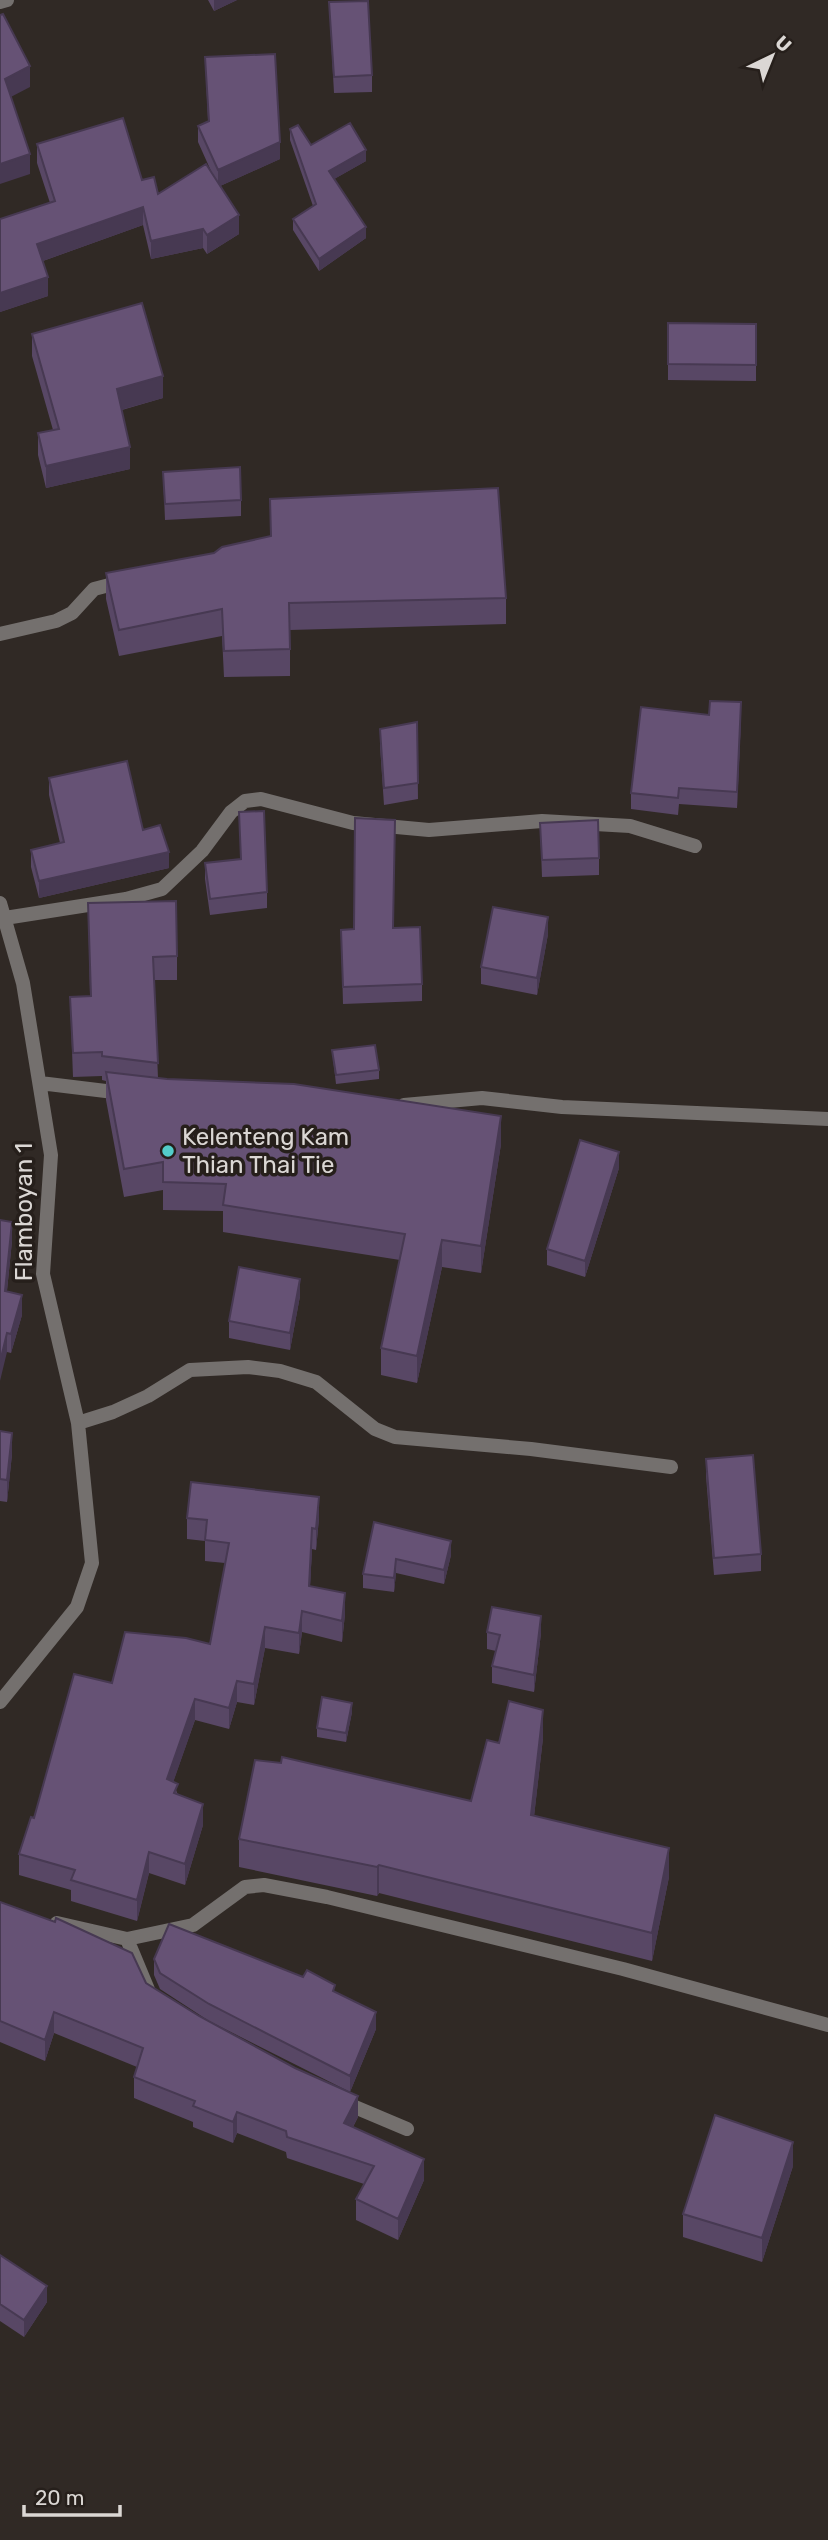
<svg xmlns="http://www.w3.org/2000/svg" width="828" height="2540" viewBox="0 0 828 2540" font-family="Rubik,sans-serif">
<style>
.lines{fill:none;stroke-linecap:round;stroke-linejoin:round}
.service{stroke:#74706e;stroke-width:14}
.minor{stroke:#74706e;stroke-width:14}
.wall{fill:#584765}
.shaded-wall{fill:#473952}
.building{fill:#665275;stroke:#473952;stroke-width:2}
.poi-dot{fill:#53cdca;stroke:#261f1b;stroke-width:2.5}
.labels{text-anchor:middle;dominant-baseline:central;stroke-width:7;stroke-linejoin:round;paint-order:stroke}
.poi-label{font-size:24px;fill:#dbd7d4;stroke:#261f1b;text-anchor:start}
.street-label{font-size:24px;fill:#dbd7d4;stroke:#261f1b}
</style>
<rect width="100%" height="100%" fill="#302925"/>
<g class="lines">
<path class="service" d="M 0,634 L 56,621 L 72,613 L 94,589 L 121,582"/>
<path class="minor" d="M 0,2 L 7,0
M 0,903 L 23,983 L 51,1155 L 43,1274 L 78,1423 L 92,1563 L 77,1607 L 0,1702
M 5,918 L 126,899 L 162,889 L 202,851 L 231,812 L 245,801 L 261,799 L 353,823 L 429,830 L 542,821 L 630,826 L 695,846
M 40,1083 L 122,1093
M 404,1105 L 482,1098 L 562,1107 L 828,1119
M 78,1423 L 113,1412 L 148,1396 L 190,1370 L 248,1367 L 280,1371 L 316,1382 L 375,1429 L 395,1437 L 531,1449 L 671,1467
M 57,1923 L 127,1939 L 193,1925 L 245,1887 L 264,1885 L 327,1897 L 623,1969 L 828,2025
M 127,1939 L 149,1992
M 343,2102 L 407,2129"/>
</g>
<path class="wall" d="M 208,0 L 237,0 L 214,11 Z
M 329,2 L 372,75 L 372,92 L 334,93 Z
M 205,57 L 280,159 L 220,186 L 239,234 L 207,254 L 203,248 L 151,259 L 143,225 L 43,261 L 48,296 L 0,312 L 0,219 L 50,203 L 37,163 L 37,144 L 142,180 L 158,194 L 211,171 L 198,142 L 198,126 L 208,121 Z
M 290,129 L 311,145 L 366,161 L 334,179 L 366,238 L 319,271 L 293,230 L 293,219 L 313,206 L 290,140 Z
M 668,323 L 756,324 L 756,381 L 668,380 Z
M 32,334 L 163,398 L 122,410 L 130,469 L 46,488 L 38,455 L 38,433 L 53,430 L 32,356 Z
M 163,472 L 241,500 L 241,516 L 165,520 Z
M 270,499 L 506,598 L 506,624 L 290,630 L 290,676 L 224,677 L 222,636 L 119,656 L 106,599 L 106,573 L 214,553 L 270,536 Z
M 709,715 L 741,719 L 737,808 L 679,804 L 678,815 L 631,809 L 631,793 Z
M 417,722 L 418,799 L 384,805 L 380,746 L 380,729 Z
M 49,778 L 143,830 L 169,868 L 39,898 L 31,867 L 31,850 L 60,843 L 49,795 Z
M 540,823 L 599,858 L 599,875 L 542,877 Z
M 205,863 L 267,892 L 267,908 L 210,915 L 205,879 Z
M 88,903 L 177,956 L 177,980 L 154,980 L 158,1078 L 501,1144 L 481,1273 L 442,1267 L 417,1383 L 381,1375 L 381,1348 L 400,1260 L 223,1232 L 223,1211 L 163,1210 L 163,1190 L 124,1197 L 106,1100 L 106,1081 L 102,1080 L 102,1076 L 73,1077 L 70,997 L 90,996 Z
M 393,928 L 422,984 L 422,1001 L 343,1004 L 341,930 Z
M 548,934 L 537,995 L 481,984 L 481,967 Z
M 332,1050 L 379,1070 L 379,1079 L 336,1084 Z
M 619,1168 L 585,1277 L 547,1265 L 547,1249 Z
M 0,1220 L 12,1241 L 7,1291 L 22,1315 L 11,1353 L 7,1352 Z
M 300,1296 L 290,1350 L 229,1338 L 229,1321 Z
M 0,1431 L 12,1454 L 7,1502 L 0,1501 Z
M 706,1459 L 761,1554 L 761,1571 L 714,1575 L 706,1476 Z
M 187,1518 L 319,1518 L 316,1550 L 312,1549 L 310,1586 L 345,1614 L 342,1642 L 302,1632 L 299,1654 L 265,1648 L 254,1705 L 237,1702 L 229,1729 L 195,1720 L 173,1782 L 178,1795 L 203,1825 L 185,1885 L 149,1873 L 137,1921 L 71,1901 L 71,1890 L 19,1875 L 19,1854 L 34,1818 L 112,1683 L 210,1644 L 225,1563 L 205,1561 L 205,1541 L 187,1539 Z
M 374,1522 L 451,1555 L 444,1584 L 396,1573 L 394,1592 L 363,1588 L 363,1574 Z
M 487,1632 L 541,1633 L 534,1692 L 492,1683 L 492,1666 L 496,1651 L 487,1649 Z
M 352,1712 L 346,1742 L 317,1737 L 317,1728 Z
M 543,1738 L 534,1816 L 669,1877 L 652,1961 L 379,1893 L 377,1896 L 239,1867 L 239,1839 L 471,1801 L 499,1743 Z
M 0,1902 L 146,1983 L 358,2117 L 353,2127 L 424,2180 L 398,2240 L 356,2220 L 356,2199 L 364,2184 L 287,2158 L 286,2152 L 237,2133 L 233,2143 L 193,2127 L 193,2122 L 134,2098 L 134,2077 L 137,2067 L 54,2033 L 45,2061 L 0,2042 Z
M 154,1959 L 335,1992 L 376,2029 L 350,2092 L 209,2021 L 160,1989 L 154,1975 Z
M 793,2166 L 762,2262 L 683,2237 L 683,2214 Z
M 0,2255 L 47,2302 L 24,2337 L 0,2321 Z"/>
<path class="shaded-wall" d="M 214,0 L 237,0 L 214,11 Z
M 30,66 L 30,87 L 5,100 L 5,79 Z
M 280,142 L 280,159 L 218,187 L 218,170 Z
M 366,150 L 366,161 L 329,182 L 329,171 Z
M 30,154 L 30,174 L 0,184 L 0,164 Z
M 143,207 L 143,225 L 37,263 L 37,244 Z
M 239,215 L 239,234 L 207,254 L 207,235 Z
M 366,227 L 366,238 L 319,271 L 319,259 Z
M 203,229 L 203,248 L 151,259 L 151,241 Z
M 48,277 L 48,296 L 0,312 L 0,293 Z
M 163,376 L 163,398 L 117,411 L 117,389 Z
M 130,447 L 130,469 L 46,488 L 46,466 Z
M 741,702 L 741,719 L 737,808 L 737,792 Z
M 169,852 L 169,868 L 39,898 L 39,881 Z
M 548,917 L 548,934 L 537,995 L 537,978 Z
M 501,1116 L 501,1144 L 481,1273 L 481,1246 Z
M 619,1152 L 619,1168 L 585,1277 L 585,1261 Z
M 12,1222 L 12,1241 L 5,1310 L 5,1291 Z
M 442,1240 L 442,1267 L 417,1383 L 417,1356 Z
M 300,1279 L 300,1296 L 290,1350 L 290,1333 Z
M 22,1295 L 22,1315 L 11,1353 L 11,1334 Z
M 7,1333 L 7,1352 L 0,1381 L 0,1362 Z
M 12,1433 L 12,1454 L 7,1502 L 7,1480 Z
M 319,1497 L 319,1518 L 316,1550 L 316,1529 Z
M 312,1528 L 312,1549 L 309,1607 L 309,1586 Z
M 451,1541 L 451,1555 L 444,1584 L 444,1570 Z
M 396,1559 L 396,1573 L 394,1592 L 394,1578 Z
M 345,1593 L 345,1614 L 342,1642 L 342,1621 Z
M 302,1611 L 302,1632 L 299,1654 L 299,1633 Z
M 541,1616 L 541,1633 L 534,1692 L 534,1675 Z
M 265,1627 L 265,1648 L 254,1705 L 254,1684 Z
M 237,1681 L 237,1702 L 229,1729 L 229,1708 Z
M 195,1699 L 195,1720 L 167,1800 L 167,1779 Z
M 352,1703 L 352,1712 L 346,1742 L 346,1733 Z
M 543,1710 L 543,1738 L 531,1844 L 531,1815 Z
M 203,1804 L 203,1825 L 185,1885 L 185,1864 Z
M 669,1848 L 669,1877 L 652,1961 L 652,1933 Z
M 149,1852 L 149,1873 L 137,1921 L 137,1900 Z
M 379,1865 L 379,1893 L 377,1896 L 377,1867 Z
M 54,2012 L 54,2033 L 45,2061 L 45,2040 Z
M 376,2012 L 376,2029 L 350,2092 L 350,2076 Z
M 358,2096 L 358,2117 L 344,2144 L 344,2123 Z
M 237,2112 L 237,2133 L 233,2143 L 233,2122 Z
M 793,2142 L 793,2166 L 762,2262 L 762,2238 Z
M 424,2159 L 424,2180 L 398,2240 L 398,2219 Z
M 47,2286 L 47,2302 L 24,2337 L 24,2320 Z"/>
<path class="building" d="M 368,1 L 372,75 L 334,77 L 329,2 Z
M 3,14 L 30,66 L 5,79 L 30,154 L 0,164 L 0,15 Z
M 275,54 L 280,142 L 218,170 L 198,126 L 209,121 L 205,57 Z
M 123,118 L 142,180 L 154,177 L 158,194 L 206,164 L 239,215 L 207,235 L 203,229 L 151,241 L 143,207 L 37,244 L 48,277 L 0,293 L 0,219 L 55,201 L 37,144 Z
M 350,123 L 366,150 L 329,171 L 366,227 L 319,259 L 293,219 L 316,204 L 290,129 L 298,125 L 311,145 Z
M 142,303 L 163,376 L 117,389 L 130,447 L 46,466 L 38,433 L 59,429 L 32,334 Z
M 668,323 L 756,324 L 756,365 L 668,364 Z
M 240,467 L 241,500 L 165,504 L 163,472 Z
M 498,488 L 506,598 L 289,603 L 290,649 L 224,651 L 222,609 L 119,630 L 106,573 L 214,553 L 222,547 L 271,536 L 270,499 Z
M 710,701 L 741,702 L 737,792 L 679,788 L 678,798 L 631,793 L 641,707 L 709,715 Z
M 417,722 L 418,783 L 384,788 L 380,729 Z
M 127,761 L 143,830 L 160,825 L 169,852 L 39,881 L 31,850 L 64,842 L 49,778 Z
M 264,811 L 267,892 L 210,899 L 205,863 L 241,859 L 239,812 Z
M 355,818 L 395,820 L 393,928 L 420,927 L 422,984 L 343,987 L 341,930 L 354,929 Z
M 598,820 L 599,858 L 542,860 L 540,823 Z
M 176,901 L 177,956 L 153,957 L 158,1063 L 102,1056 L 102,1052 L 73,1053 L 70,997 L 91,996 L 88,903 Z
M 493,907 L 548,917 L 537,978 L 481,967 Z
M 375,1045 L 379,1070 L 336,1075 L 332,1050 Z
M 106,1072 L 167,1079 L 294,1084 L 501,1116 L 481,1246 L 442,1240 L 417,1356 L 381,1348 L 405,1234 L 223,1205 L 226,1184 L 163,1182 L 163,1162 L 124,1169 Z
M 580,1140 L 619,1152 L 585,1261 L 547,1249 Z
M 0,1220 L 12,1222 L 5,1291 L 22,1295 L 11,1334 L 7,1333 L 0,1362 Z
M 239,1267 L 300,1279 L 290,1333 L 229,1321 Z
M 0,1431 L 12,1433 L 7,1480 L 0,1479 Z
M 753,1455 L 761,1554 L 714,1558 L 706,1459 Z
M 191,1482 L 319,1497 L 316,1529 L 312,1528 L 309,1586 L 345,1593 L 342,1621 L 302,1611 L 299,1633 L 265,1627 L 254,1684 L 237,1681 L 229,1708 L 195,1699 L 167,1779 L 178,1784 L 174,1793 L 203,1804 L 185,1864 L 149,1852 L 137,1900 L 71,1880 L 75,1870 L 19,1854 L 31,1817 L 34,1818 L 74,1674 L 112,1683 L 125,1632 L 186,1638 L 210,1644 L 229,1543 L 205,1540 L 207,1520 L 187,1518 Z
M 374,1522 L 451,1541 L 444,1570 L 396,1559 L 394,1578 L 363,1574 Z
M 492,1607 L 541,1616 L 534,1675 L 492,1666 L 500,1635 L 487,1632 Z
M 322,1697 L 352,1703 L 346,1733 L 317,1728 Z
M 509,1701 L 543,1710 L 531,1815 L 669,1848 L 652,1933 L 379,1865 L 377,1867 L 239,1839 L 255,1760 L 281,1763 L 282,1757 L 471,1801 L 487,1740 L 499,1743 Z
M 0,1902 L 55,1922 L 56,1918 L 132,1953 L 146,1983 L 199,2016 L 295,2068 L 358,2096 L 344,2123 L 424,2159 L 398,2219 L 356,2199 L 374,2166 L 287,2137 L 286,2131 L 237,2112 L 233,2122 L 193,2106 L 195,2101 L 134,2077 L 143,2048 L 54,2012 L 45,2040 L 0,2021 Z
M 169,1924 L 303,1977 L 307,1970 L 335,1985 L 333,1991 L 376,2012 L 350,2076 L 209,2004 L 160,1973 L 154,1959 Z
M 715,2115 L 793,2142 L 762,2238 L 683,2214 Z
M 0,2255 L 47,2286 L 24,2320 L 0,2304 Z"/>
<circle class="poi-dot" cx="168" cy="1151" r="7"/>
<g class="labels">
<g class="poi-label">
<text x="182" y="1137">Kelenteng Kam<tspan x="182" dy="28">Thian Thai Tie</tspan></text>
</g>
<g class="street-label">
<text transform="translate(24 1212) rotate(-90)">Flamboyan 1</text>
</g>
</g>
<g transform="translate(772 56) rotate(43)" stroke="#261f1b" stroke-width="5" paint-order="stroke">
<path d="M0-5L12 26L0 18L-12 26Z" fill="#dbd7d4"/>
<text y="-10" font-size="19" font-weight="bold" text-anchor="middle" fill="#dbd7d4">U</text>
</g>
<path d="M24 2505v10h96v-10" fill="none" stroke="#dbd7d4" stroke-width="3.5"/>
<text x="35" y="2505" font-size="21" fill="#dbd7d4" stroke="#261f1b" stroke-width="5" paint-order="stroke">20 m</text>
</svg>
